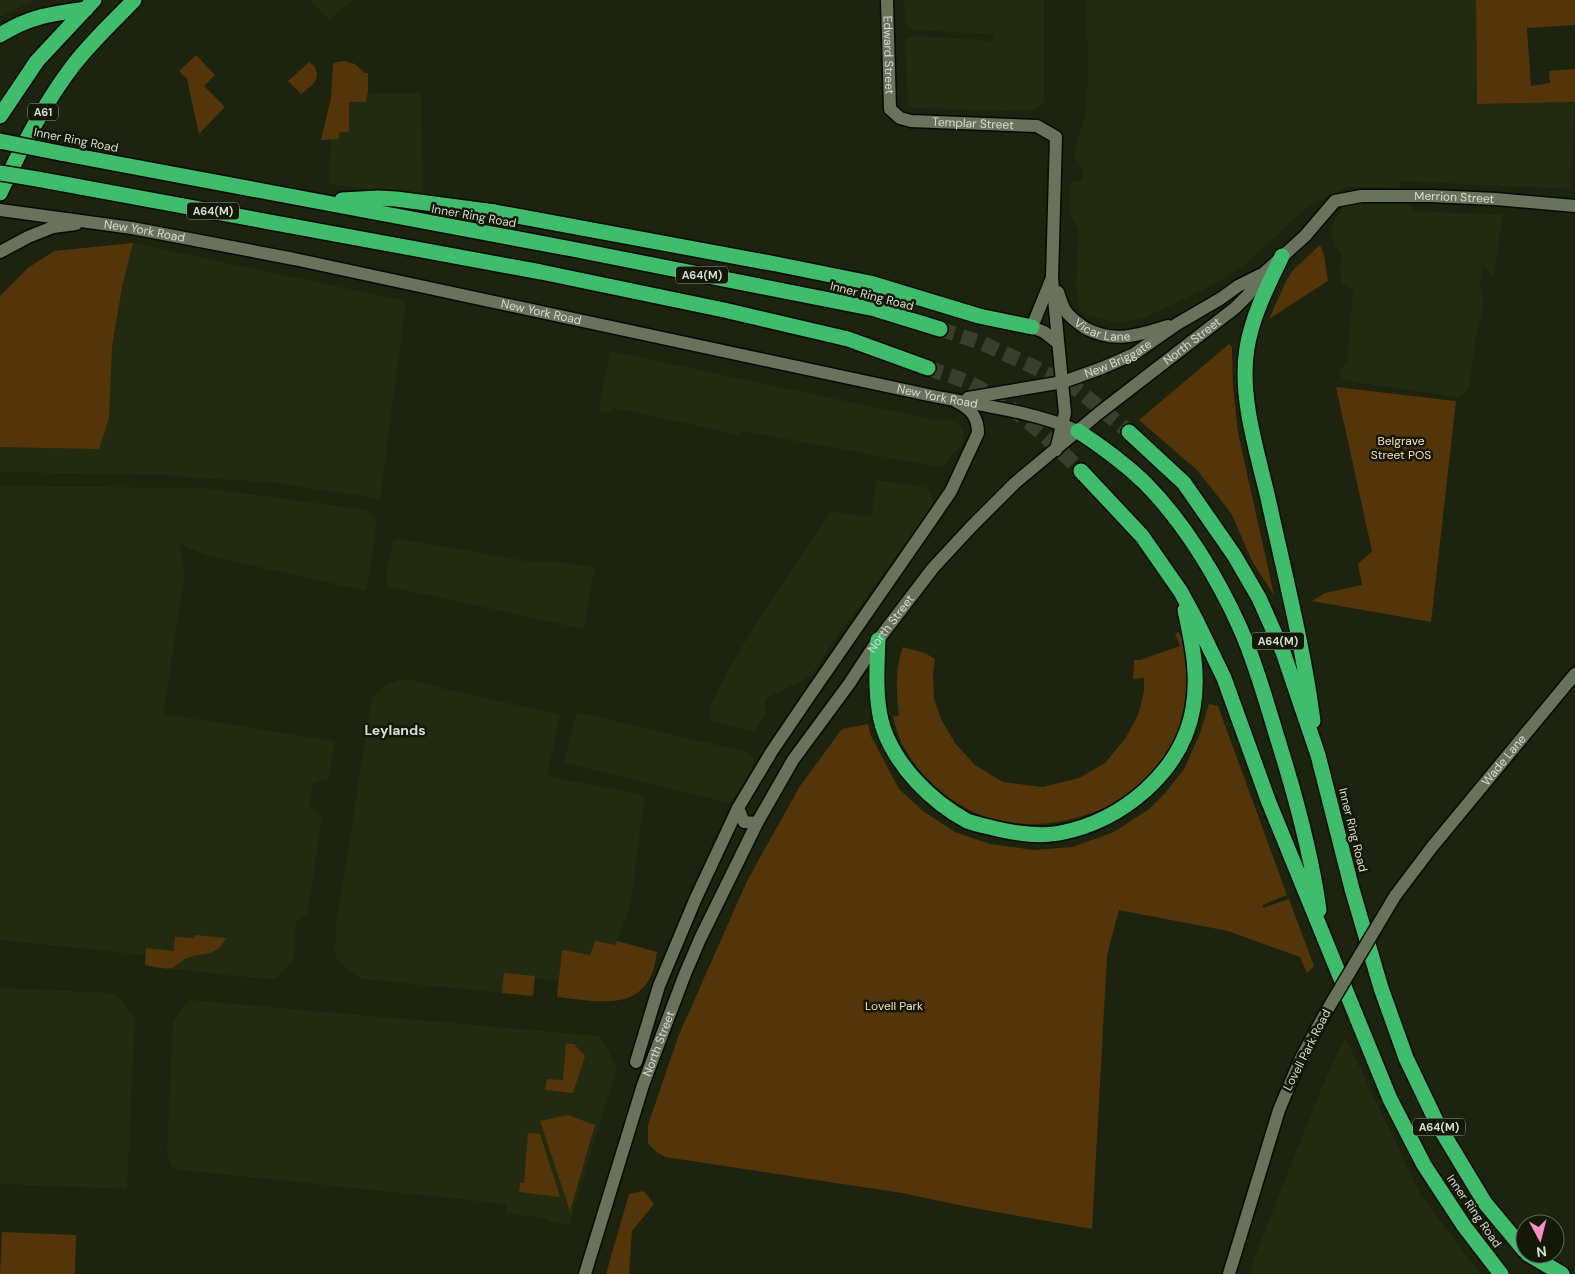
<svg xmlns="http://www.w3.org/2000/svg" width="1575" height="1274" viewBox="0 0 1575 1274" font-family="'DM Sans',sans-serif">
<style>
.built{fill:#222b10}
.green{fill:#533509}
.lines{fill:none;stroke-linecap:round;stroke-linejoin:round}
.highway-tunnel{stroke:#383f2c;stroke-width:15;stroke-dasharray:15 8;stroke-linecap:butt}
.minor-casing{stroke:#070c00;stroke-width:15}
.highway-casing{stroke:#070c00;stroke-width:18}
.minor{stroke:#69725b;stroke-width:12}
.highway{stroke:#40bc6d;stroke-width:15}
.minor-bridge-casing{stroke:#070c00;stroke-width:15;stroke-linecap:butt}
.highway-bridge-casing{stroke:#070c00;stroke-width:18;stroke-linecap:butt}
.minor-bridge{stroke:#69725b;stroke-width:12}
.highway-bridge{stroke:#40bc6d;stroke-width:15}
.labels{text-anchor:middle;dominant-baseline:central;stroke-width:5;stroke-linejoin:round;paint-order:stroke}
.shield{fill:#131906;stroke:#9ca293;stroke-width:1}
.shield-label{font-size:11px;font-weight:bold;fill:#d7dcd0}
.street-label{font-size:12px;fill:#d7dcd0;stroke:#131906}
.park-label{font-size:12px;fill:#fcdebc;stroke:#131906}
.neighbourhood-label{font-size:14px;font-weight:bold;fill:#d7dcd0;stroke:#131906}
</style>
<rect width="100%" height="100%" fill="#1c230f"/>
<path class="built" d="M 0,0 L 35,0 L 0,17 Z
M 309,0 L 352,0 L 329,20 Z
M 904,0 L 1044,0 L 1044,101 L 1041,106 L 1036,110 L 1004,111 L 914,108 L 908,106 L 905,42 L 907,38 L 918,36 L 993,41 L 994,34 L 912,30 L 905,25 Z
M 1086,0 L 1476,0 L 1477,104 L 1575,102 L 1570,189 L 1401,181 L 1400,188 L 1347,187 L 1308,206 L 1249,261 L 1215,284 L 1144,318 L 1120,323 L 1091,317 L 1081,312 L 1079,306 L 1076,286 L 1079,232 L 1071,216 L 1070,205 L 1071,184 L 1075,181 L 1083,181 L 1083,169 L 1075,157 L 1074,152 L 1085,116 L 1087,98 L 1088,61 Z
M 421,93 L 423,197 L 329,184 L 331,132 L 348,132 L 348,94 Z
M 1359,201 L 1398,202 L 1409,205 L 1416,211 L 1503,215 L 1493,277 L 1489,271 L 1483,267 L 1479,285 L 1482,291 L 1484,305 L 1476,335 L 1469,387 L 1465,393 L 1459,398 L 1391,387 L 1351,382 L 1343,379 L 1339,374 L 1340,369 L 1347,361 L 1353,291 L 1341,283 L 1340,268 L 1342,255 L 1335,247 L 1331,236 L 1333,223 L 1343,207 L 1350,203 Z
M 133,243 L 406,301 L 380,499 L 270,482 L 195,478 L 166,475 L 0,472 L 0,296 L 28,268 L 54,251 Z
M 610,351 L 935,420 L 941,421 L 948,419 L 961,426 L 964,433 L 962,444 L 957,451 L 952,455 L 946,464 L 939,467 L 741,431 L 740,435 L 614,408 L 612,413 L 598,411 Z
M 877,480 L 925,487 L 931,495 L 933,501 L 931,508 L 836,638 L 811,676 L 765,699 L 766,714 L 754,731 L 711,721 L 711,704 L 734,659 L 830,511 L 871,517 Z
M 0,486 L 206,488 L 366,510 L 374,515 L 377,523 L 366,591 L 205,555 L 180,544 L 185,575 L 163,714 L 335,741 L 329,778 L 313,783 L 309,805 L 322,819 L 307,914 L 296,922 L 294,961 L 276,979 L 233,976 L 145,965 L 145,955 L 0,940 Z
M 399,539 L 532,562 L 559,562 L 595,568 L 583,629 L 391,587 L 387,583 L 386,574 L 393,542 Z
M 401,679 L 412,680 L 461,693 L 560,714 L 547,776 L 645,795 L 630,908 L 617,941 L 645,948 L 578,985 L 558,981 L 535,978 L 533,996 L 361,979 L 338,961 L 335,952 L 336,926 L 372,697 L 386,685 Z
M 580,713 L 748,752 L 753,756 L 754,761 L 753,767 L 730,803 L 564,763 L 576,715 Z
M 0,988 L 115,993 L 135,1017 L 127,1189 L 0,1184 Z
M 189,1000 L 600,1036 L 617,1067 L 569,1225 L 554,1223 L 541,1217 L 512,1215 L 512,1213 L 507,1213 L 506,1204 L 173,1169 L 167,1154 L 173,1022 Z
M 1345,1037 L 1420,1194 L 1480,1274 L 1251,1274 L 1252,1263 L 1322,1087 Z"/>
<path class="green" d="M 1476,0 L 1575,0 L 1575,25 L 1527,28 L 1531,86 L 1550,83 L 1549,71 L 1575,69 L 1575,102 L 1477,104 Z
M 196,55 L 215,75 L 204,86 L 225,107 L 199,134 L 187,79 L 179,71 Z
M 344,61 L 355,64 L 365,73 L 368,73 L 368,91 L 366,102 L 349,102 L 349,132 L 339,132 L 339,139 L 321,140 L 331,98 L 333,64 L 337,62 Z
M 309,62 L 315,67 C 321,81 311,86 301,94 L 288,81 Z
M 133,243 L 122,287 L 112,346 L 109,418 L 99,449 L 0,447 L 0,296 L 28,268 L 54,251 Z
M 1320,245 L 1324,255 L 1328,281 L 1269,319 L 1286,281 L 1293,270 Z
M 1229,344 L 1232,347 L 1233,387 L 1238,433 L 1274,595 L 1253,563 L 1231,513 L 1197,470 L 1139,420 Z
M 1336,387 L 1456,401 L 1431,622 L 1312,601 L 1325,593 L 1362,585 L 1358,564 L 1372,551 Z
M 1179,632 C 1190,656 1191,681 1186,706 C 1185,713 1184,722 1182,728 C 1179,735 1174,742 1171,748 C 1166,756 1162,764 1156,771 C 1111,820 1024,842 964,807 C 939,793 917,771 903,746 C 898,737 896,727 893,717 L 899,715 C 896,692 895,669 903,647 L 925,653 L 935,659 L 933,675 L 934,699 L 942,721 L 955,743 L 975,765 L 1003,782 L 1043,787 L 1079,778 L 1105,763 L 1125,739 L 1138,715 L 1144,692 L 1144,678 L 1133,679 L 1134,660 L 1140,660 L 1180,646 L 1175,634 Z
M 1209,704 L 1218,706 L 1287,895 L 1263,905 L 1263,908 L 1289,899 L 1314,966 L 1307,973 L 1300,957 L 1228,931 L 1119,910 L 1107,955 L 1092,1229 L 968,1207 L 902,1193 L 665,1157 L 655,1151 L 648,1143 L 648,1125 L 678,1037 L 747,881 L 800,786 L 842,729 L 868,724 L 871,736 L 899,789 L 923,811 L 955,832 L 990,844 L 1034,850 L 1072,847 L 1114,832 L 1149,809 L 1165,793 L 1184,769 L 1199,736 Z
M 195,935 L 226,938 C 215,959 202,951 185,959 C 180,961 177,966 172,968 C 164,970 153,966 145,965 L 146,948 L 174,951 L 175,937 L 194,938 Z
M 595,941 L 616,945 L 617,941 L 657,952 C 650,1014 603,1002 557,997 L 562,950 L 590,955 Z
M 504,973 L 535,976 L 533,996 L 502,993 Z
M 566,1044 L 574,1044 L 585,1056 L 573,1093 L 545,1090 L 547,1079 L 563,1080 Z
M 568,1115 L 595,1125 L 570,1211 L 540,1121 Z
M 528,1133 L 540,1134 L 560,1197 L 519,1192 L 520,1183 L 524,1183 Z
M 644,1191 L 654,1204 L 632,1231 L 629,1274 L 606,1274 L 629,1194 Z
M 2,1232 L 76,1235 L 75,1274 L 0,1274 Z"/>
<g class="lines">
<path class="highway-tunnel" d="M 940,329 L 982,343 L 1032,366 L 1078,390 L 1129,432
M 928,368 C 944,374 961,378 975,386 C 1016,407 1049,439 1081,471"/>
<defs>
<g id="minor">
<path id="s1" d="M 887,0 L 890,109 L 900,118 L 911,121 L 1037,126 L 1056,137 L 1052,278 L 1065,413 L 1056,450"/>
<path id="s2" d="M 0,210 L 132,228 L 294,259 L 919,393 C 973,405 1027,409 1078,431"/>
<path d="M 0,252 L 28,237 L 53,227 L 76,224"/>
<path d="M 1051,280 L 1032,327 L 1044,332 L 1058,343"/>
<path id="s3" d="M 1058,292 C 1060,298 1062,305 1065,310 C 1070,318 1078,323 1085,328 C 1115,344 1138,335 1168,326"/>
<path id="s4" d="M 968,398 L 1063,382 L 1102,368 L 1134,354 L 1177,324 L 1220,299 L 1238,286 L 1260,275"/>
<path d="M 738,808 L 744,822 L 757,823"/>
<path id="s5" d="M 1395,896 L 1432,847 L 1575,674"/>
<path d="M 636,1062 L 659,986 L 695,900 L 738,808 L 772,751 L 808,698 L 936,513 L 951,491 L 978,433 C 978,417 971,409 957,402"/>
<path id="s6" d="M 585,1274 L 643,1085 L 685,974 L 700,939 L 757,823 L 793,760 L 849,684 L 878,640 L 933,568 L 971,527 L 1015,483 L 1099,413 L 1235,308 L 1248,295 L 1263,274 L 1305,236 L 1335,201 L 1361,196 L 1431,196 L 1496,199 L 1575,206"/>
<path d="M 1229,1274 L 1279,1110 L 1301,1058 L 1326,1012"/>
</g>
<path id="highway" d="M 0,35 C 30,16 51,14 86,9
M 0,116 L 37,61 L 94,0
M 60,153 L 572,249 L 875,309 L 940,329
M 37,179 L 541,272 L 724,310 L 848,339 L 928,368
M 0,193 C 20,150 43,105 72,67 C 90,43 113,22 134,0
M 342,200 L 378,198 L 396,199 L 495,212 L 776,264 L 870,283 L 979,316 L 1032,327
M 1282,256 C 1268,285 1252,316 1247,348 C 1239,396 1257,451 1268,498 C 1284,572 1303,645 1313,721
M 1078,431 C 1101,446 1124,463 1144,482 C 1184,522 1218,578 1241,630 C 1256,664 1266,701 1277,737 C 1295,794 1311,851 1319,910
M 1129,432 L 1184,483 L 1234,555 L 1259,598 L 1283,652 L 1318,755 L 1352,889 L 1381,988 L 1406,1058 L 1438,1125 L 1485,1203 L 1525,1251
M 1081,471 L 1142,536 L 1181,592 L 1196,620 L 1224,678 L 1268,800 L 1390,1099 L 1424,1165 L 1464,1226 L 1501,1274
M 878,640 C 877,667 875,694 881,720 C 886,742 901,765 917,782 C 932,798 947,810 967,821 C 975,824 985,826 993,828 C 1013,833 1039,837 1060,833 C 1122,821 1182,772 1193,708 C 1199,674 1192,643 1185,610
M 1528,1254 L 1562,1274"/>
</defs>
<use href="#minor" class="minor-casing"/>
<use href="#highway" class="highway-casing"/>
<use href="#minor" class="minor"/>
<use href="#highway" class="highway"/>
<defs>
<path id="minor-bridge" d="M 1326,1012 L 1395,896"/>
<path id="highway-bridge" d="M 0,141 L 60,153
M 0,173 L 37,179"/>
</defs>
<use href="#minor-bridge" class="minor-bridge-casing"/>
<use href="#highway-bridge" class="highway-bridge-casing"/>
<use href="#minor-bridge" class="minor-bridge"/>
<use href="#highway-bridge" class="highway-bridge"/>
</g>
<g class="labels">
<g class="shield">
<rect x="28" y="103.5" width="30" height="17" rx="4"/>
<rect x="187" y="202.5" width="52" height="17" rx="4"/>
<rect x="676" y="266.5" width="52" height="17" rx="4"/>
<rect x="1252" y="632.5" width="52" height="17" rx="4"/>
<rect x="1413" y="1118.5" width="52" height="17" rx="4"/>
</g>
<g class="shield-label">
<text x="43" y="112">A61</text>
<text x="213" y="211">A64(M)</text>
<text x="702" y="275">A64(M)</text>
<text x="1278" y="641">A64(M)</text>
<text x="1439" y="1127">A64(M)</text>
</g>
<g class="street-label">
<text stroke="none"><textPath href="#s1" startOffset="55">Edward Street</textPath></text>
<text stroke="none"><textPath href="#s1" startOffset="196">Templar Street</textPath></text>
<text transform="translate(76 140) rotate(11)">Inner Ring Road</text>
<text stroke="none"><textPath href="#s6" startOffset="1460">Merrion Street</textPath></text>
<text transform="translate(474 216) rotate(10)">Inner Ring Road</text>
<text stroke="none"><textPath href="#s2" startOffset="146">New York Road</textPath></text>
<text transform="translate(872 296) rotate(14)">Inner Ring Road</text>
<text stroke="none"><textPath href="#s2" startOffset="551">New York Road</textPath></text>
<text stroke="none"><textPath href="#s3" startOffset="64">Vicar Lane</textPath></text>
<text stroke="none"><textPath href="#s6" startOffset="1139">North Street</textPath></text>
<text stroke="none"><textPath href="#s4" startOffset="156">New Briggate</textPath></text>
<text stroke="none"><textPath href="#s2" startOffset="956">New York Road</textPath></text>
<text stroke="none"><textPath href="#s6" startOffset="724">North Street</textPath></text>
<text stroke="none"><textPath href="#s5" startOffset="174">Wade Lane</textPath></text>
<text transform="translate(1353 830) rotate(76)">Inner Ring Road</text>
<text stroke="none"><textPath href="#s6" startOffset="242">North Street</textPath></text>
<text transform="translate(1307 1050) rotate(-63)">Lovell Park Road</text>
<text transform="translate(1474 1211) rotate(55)">Inner Ring Road</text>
</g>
<g class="park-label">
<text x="1401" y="441">Belgrave<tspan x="1401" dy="14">Street POS</tspan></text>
<text x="894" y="1006">Lovell Park</text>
</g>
<g class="neighbourhood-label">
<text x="395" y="730">Leylands</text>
</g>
</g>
<g transform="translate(1540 1239) rotate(173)"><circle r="24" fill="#131906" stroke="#616757"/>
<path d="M0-4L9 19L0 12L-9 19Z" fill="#fa8fc6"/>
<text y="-8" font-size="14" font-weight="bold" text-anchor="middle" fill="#d7dcd0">N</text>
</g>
</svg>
